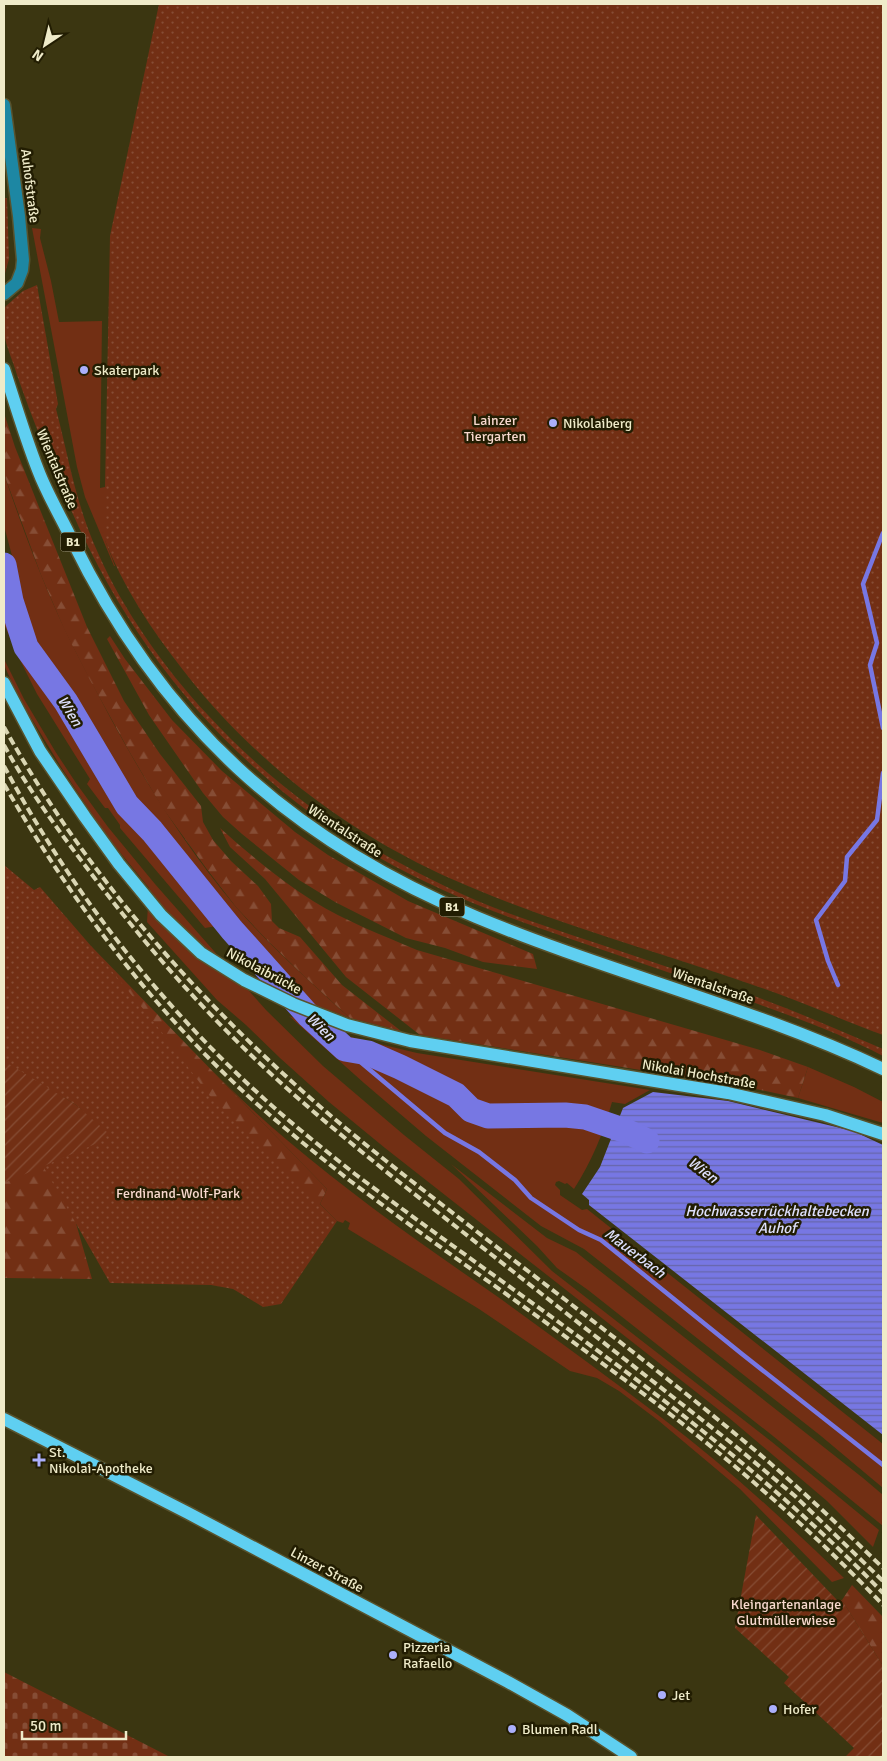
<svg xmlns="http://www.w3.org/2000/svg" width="887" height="1761" viewBox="0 0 887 1761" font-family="Signika,sans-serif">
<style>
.grass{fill:#722f14}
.forest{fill:url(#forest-firs)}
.cemetery{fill:url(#cemetery-stones)}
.park{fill:url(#park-dots)}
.garden{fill:url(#garden-furrows)}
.water{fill:url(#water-rules)}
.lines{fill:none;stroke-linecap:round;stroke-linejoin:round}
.stream{stroke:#7777e3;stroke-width:4.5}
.river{stroke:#7777e3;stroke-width:25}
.minor-casing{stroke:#58532e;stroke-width:15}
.major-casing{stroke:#58532e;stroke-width:15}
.minor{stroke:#1d87a3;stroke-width:12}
.major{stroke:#5fcff1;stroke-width:12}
.rail{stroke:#dad6b3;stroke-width:4;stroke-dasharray:8 4;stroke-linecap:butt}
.poi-dot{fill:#abaffb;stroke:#221d02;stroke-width:2}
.labels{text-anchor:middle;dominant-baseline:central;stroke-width:5;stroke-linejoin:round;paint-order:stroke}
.shield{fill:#221d02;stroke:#b2ad8d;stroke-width:1}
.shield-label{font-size:12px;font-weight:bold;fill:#efebc9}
.street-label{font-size:14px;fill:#efebc9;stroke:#221d02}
.poi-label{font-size:14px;fill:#efebc9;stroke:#221d02;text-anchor:start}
.park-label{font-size:14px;fill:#f8d9ce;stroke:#221d02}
.water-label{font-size:15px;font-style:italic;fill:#dee0fc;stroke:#221d02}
</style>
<defs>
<pattern id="forest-firs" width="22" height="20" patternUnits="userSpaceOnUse" patternTransform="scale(1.25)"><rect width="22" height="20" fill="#722f14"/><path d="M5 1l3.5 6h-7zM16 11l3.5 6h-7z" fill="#864d35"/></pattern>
<pattern id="cemetery-stones" width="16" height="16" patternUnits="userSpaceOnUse" patternTransform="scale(1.25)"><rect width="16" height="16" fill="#722f14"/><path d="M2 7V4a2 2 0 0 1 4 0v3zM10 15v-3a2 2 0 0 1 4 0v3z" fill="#864d35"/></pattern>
<pattern id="park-dots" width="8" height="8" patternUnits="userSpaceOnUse" patternTransform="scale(1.25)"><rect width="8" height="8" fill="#722f14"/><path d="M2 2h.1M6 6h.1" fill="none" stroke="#864d35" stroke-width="1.8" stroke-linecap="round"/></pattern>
<pattern id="garden-furrows" width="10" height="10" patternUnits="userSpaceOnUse" patternTransform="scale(1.25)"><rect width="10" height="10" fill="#722f14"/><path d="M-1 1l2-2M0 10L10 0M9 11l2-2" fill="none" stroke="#864d35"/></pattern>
<pattern id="water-rules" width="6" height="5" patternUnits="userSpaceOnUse" patternTransform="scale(1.25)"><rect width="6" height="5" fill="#7777e3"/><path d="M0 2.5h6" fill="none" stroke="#6766a9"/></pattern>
</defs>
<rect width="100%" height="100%" fill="#3b3611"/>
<path class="grass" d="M 32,228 L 41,229 L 40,238 L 51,281 L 59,322 L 102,321 L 100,488 L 105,487 L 105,540 L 115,566 L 114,566 L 85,497 L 77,467 Z
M 4,474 C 22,527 42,581 66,632 C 80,661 96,690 111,719 C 147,785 187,849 236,907 C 271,947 310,982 350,1018 L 304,1001 L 132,799 L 57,674 L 38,655 L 30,642 L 13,588 L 18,578 L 4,526 Z
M 4,610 L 16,643 L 44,679 L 61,706 L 62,715 L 71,723 L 88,751 L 87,759 L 111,796 L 126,816 L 136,826 L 143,830 L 146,839 L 217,926 L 205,928 L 120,828 L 120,825 L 108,808 L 105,808 L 87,784 L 90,779 L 37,694 L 20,660 L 4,624 Z
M 4,659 L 24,699 L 55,751 L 76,783 L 108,827 L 155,884 L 266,1010 L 323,1066 L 404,1135 L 459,1179 L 552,1271 L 772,1442 L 879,1530 L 873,1547 L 827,1501 L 728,1417 L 385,1148 L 329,1102 L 280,1058 L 246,1025 L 217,1000 L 147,922 L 149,888 L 105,834 L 61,767 L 19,698 L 4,665 Z
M 289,1016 L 334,1033 L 417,1053 L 650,1090 L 625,1104 L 612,1102 C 603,1134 592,1161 574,1189 L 567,1183 L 565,1184 L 559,1181 L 556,1182 L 555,1185 L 560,1190 L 560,1195 L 582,1210 L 587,1209 L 883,1444 L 883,1488 L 821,1436 L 584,1249 L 541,1226 L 426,1136 L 364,1083 Z
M 199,1057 C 227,1086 256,1114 287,1140 C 354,1197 426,1247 498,1297 C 553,1337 608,1377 662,1418 C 727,1467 786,1522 844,1578 L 832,1582 L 740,1489 L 659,1421 L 619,1391 L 597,1378 L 570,1371 L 479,1309 L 348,1229 L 350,1223 L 345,1220 L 343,1223 L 337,1221 L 320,1204 L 327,1189 Z
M 808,1067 L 854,1087 L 883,1102 L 883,1123 L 798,1098 Z
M 451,1164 L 547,1238 L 576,1252 L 586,1260 L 863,1478 L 883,1495 L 883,1526 L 773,1436 L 588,1290 L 557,1268 L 537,1246 Z"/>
<path class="forest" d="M 4,413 L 15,447 L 87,627 L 124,701 L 160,754 L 201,806 L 203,822 L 213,840 L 231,861 L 258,886 L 271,904 L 272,921 L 279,928 L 300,937 L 342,985 L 401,1031 L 350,1018 L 304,976 L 268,941 L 236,907 L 206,868 L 162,807 L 129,751 L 90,680 L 65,631 L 41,575 L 4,474 Z
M 110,636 L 125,659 L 172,720 L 222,771 L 295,832 L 328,855 L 408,901 L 533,954 L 537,969 L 483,962 L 445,948 L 406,938 L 335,902 L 299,880 L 242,834 L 223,817 L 203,793 L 149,715 L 107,639 Z
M 220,828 C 250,855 279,879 313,901 C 345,921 382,935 417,950 L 760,1050 L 808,1067 L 798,1098 L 742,1086 L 420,1035 L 346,977 L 265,879 L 230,847 Z
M 91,946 L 327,1189 L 320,1204 L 61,1171 L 92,1279 L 4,1278 L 4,1056 L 82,1110 Z
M 852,1585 L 883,1617 L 883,1666 L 842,1600 Z"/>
<path class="cemetery" d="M 4,1672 L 170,1757 L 4,1757 Z"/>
<path class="park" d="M 159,4 L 883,4 L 883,1035 C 847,1022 812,1006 776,993 C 669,954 558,926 454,880 C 349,834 252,760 183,670 C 151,629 123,587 104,538 L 110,236 Z
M 4,198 L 7,198 L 9,259 L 4,277 Z
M 37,285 L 58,404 L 56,409 C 69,459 76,505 98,553 C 123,610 165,669 207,714 C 286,800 373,855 480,902 C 518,918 557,930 596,943 C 649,961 701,978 754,996 C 798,1012 841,1031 883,1049 L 883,1056 C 847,1037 808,1022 769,1008 C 694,980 618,956 542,929 C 486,910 429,886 378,857 C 239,777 136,658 72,512 C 52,467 33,421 17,375 C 13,361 6,347 4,333 C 3,326 4,317 4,309 L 6,306 L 23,291 Z
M 4,865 L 34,890 L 40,887 L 91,946 L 154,1022 L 209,1095 L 337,1221 L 281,1304 L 263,1307 L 233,1289 L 211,1285 L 110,1283 L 43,1166 L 99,1142 L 107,1132 L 76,1105 L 4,1061 Z"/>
<path class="garden" d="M 4,1061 L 76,1105 L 107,1132 L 100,1142 L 4,1183 Z
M 756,1515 L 838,1601 L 842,1600 L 883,1666 L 883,1757 L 845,1757 L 854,1748 L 784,1683 L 789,1677 L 735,1628 Z"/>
<path class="water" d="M 653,1092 L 728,1101 L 853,1131 L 883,1145 L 883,1435 L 589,1205 L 589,1200 L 582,1194 L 600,1167 L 623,1108 Z"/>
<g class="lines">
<path class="stream" d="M 883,533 L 863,584 L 877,643 L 870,665 L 883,728
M 838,985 L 828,961 L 816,920 L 845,881 L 847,857 L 877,820 L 883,773
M 345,1049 L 445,1133 L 479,1152 L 515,1180 L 531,1198 L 579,1230 L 601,1240 L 742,1354 L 883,1465"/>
<path class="river" d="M 4,565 L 11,601 L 26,647 L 66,702 L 127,805 L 152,831 L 232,930 L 308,1015 L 345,1049 L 368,1053 L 400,1067 L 456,1095 L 471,1110 L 488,1116 L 565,1115 L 585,1117 L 626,1131 L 647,1141"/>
<defs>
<path id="minor" d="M 4,105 L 19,216 L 23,260 L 22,270 L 17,283 L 4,294"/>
<path id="major" d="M 4,369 C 15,403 25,437 38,470 C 47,494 61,517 72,540 C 161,722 289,839 476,917 C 610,973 752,1007 883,1069
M 4,683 L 40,751 L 85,817 L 119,864 L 161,915 L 201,953 L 244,980 L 293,1004 L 347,1025 L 410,1041 L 728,1093 L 825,1115 L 883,1134
M 4,1419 L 188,1513 L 508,1682 L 567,1715 L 631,1757"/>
</defs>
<use href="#minor" class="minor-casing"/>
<use href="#major" class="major-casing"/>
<use href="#minor" class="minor"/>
<use href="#major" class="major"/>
<path class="rail" d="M 4,727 C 77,859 178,978 289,1079 C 347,1132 409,1179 471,1227 C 571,1305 674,1381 770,1463 C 809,1497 846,1532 883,1568
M 4,745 C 29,791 61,834 93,876 C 146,946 205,1013 270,1073 C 310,1110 352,1144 394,1178 L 734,1445 L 795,1496 L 883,1581
M 4,766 C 72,893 162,1008 270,1104 C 297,1128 326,1151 355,1174 C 535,1309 726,1430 883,1593
M 4,784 C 70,899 149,1005 247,1095 C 280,1125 314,1152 349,1180 C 442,1250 539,1316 633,1386 C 722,1452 807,1525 883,1605"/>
</g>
<g class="poi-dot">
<circle cx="84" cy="370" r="5"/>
<circle cx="553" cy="423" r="5"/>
<path d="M36.5 1452.5h5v5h5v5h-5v5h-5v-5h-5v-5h5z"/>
<circle cx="393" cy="1655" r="5"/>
<circle cx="662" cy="1695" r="5"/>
<circle cx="773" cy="1709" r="5"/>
<circle cx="512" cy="1729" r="5"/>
</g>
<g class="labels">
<g class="shield">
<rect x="60.5" y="532.5" width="25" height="19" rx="4"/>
<rect x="439.5" y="897.5" width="25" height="19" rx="4"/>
</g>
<g class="shield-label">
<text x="73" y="542">B1</text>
<text x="452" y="907">B1</text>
</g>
<g class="street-label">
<text transform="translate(30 186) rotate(83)">Auhofstraße</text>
<text transform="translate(57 469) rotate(67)">Wientalstraße</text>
<text transform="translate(345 831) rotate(33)">Wientalstraße</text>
<text transform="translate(264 971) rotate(28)">Nikolaibrücke</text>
<text transform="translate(713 986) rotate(19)">Wientalstraße</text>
<text transform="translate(699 1074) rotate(10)">Nikolai Hochstraße</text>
<text transform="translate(327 1570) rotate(28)">Linzer Straße</text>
</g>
<g class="poi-label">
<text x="94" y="370">Skaterpark</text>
<text x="563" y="423">Nikolaiberg</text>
<text x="49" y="1452">St.<tspan x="49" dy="16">Nikolai-Apotheke</tspan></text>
<text x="403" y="1647">Pizzeria<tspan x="403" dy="16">Rafaello</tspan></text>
<text x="672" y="1695">Jet</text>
<text x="783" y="1709">Hofer</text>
<text x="522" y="1729">Blumen Radl</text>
</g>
<g class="park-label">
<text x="495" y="420">Lainzer<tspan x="495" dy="16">Tiergarten</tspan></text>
<text x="178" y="1193">Ferdinand-Wolf-Park</text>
<text x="786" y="1604">Kleingartenanlage<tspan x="786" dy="16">Glutmüllerwiese</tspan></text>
</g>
<g class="water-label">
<text transform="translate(70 711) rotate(58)">Wien</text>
<text transform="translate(321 1027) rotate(44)">Wien</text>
<text transform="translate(703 1170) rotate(37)">Wien</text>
<text x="777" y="1211">Hochwasserrückhaltebecken<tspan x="777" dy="17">Auhof</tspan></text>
<text transform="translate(635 1253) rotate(37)">Mauerbach</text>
</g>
</g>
<rect width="887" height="1761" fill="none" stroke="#efebc9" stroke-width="10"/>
<g transform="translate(45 45) rotate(215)" stroke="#221d02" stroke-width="4" paint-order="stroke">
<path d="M0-4L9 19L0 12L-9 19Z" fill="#efebc9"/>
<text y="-8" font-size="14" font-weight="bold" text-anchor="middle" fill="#efebc9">N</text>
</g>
<path d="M22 1731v8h104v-8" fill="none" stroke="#efebc9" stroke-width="2.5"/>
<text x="30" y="1731" font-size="15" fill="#efebc9" stroke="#221d02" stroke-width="4" paint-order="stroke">50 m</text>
</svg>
